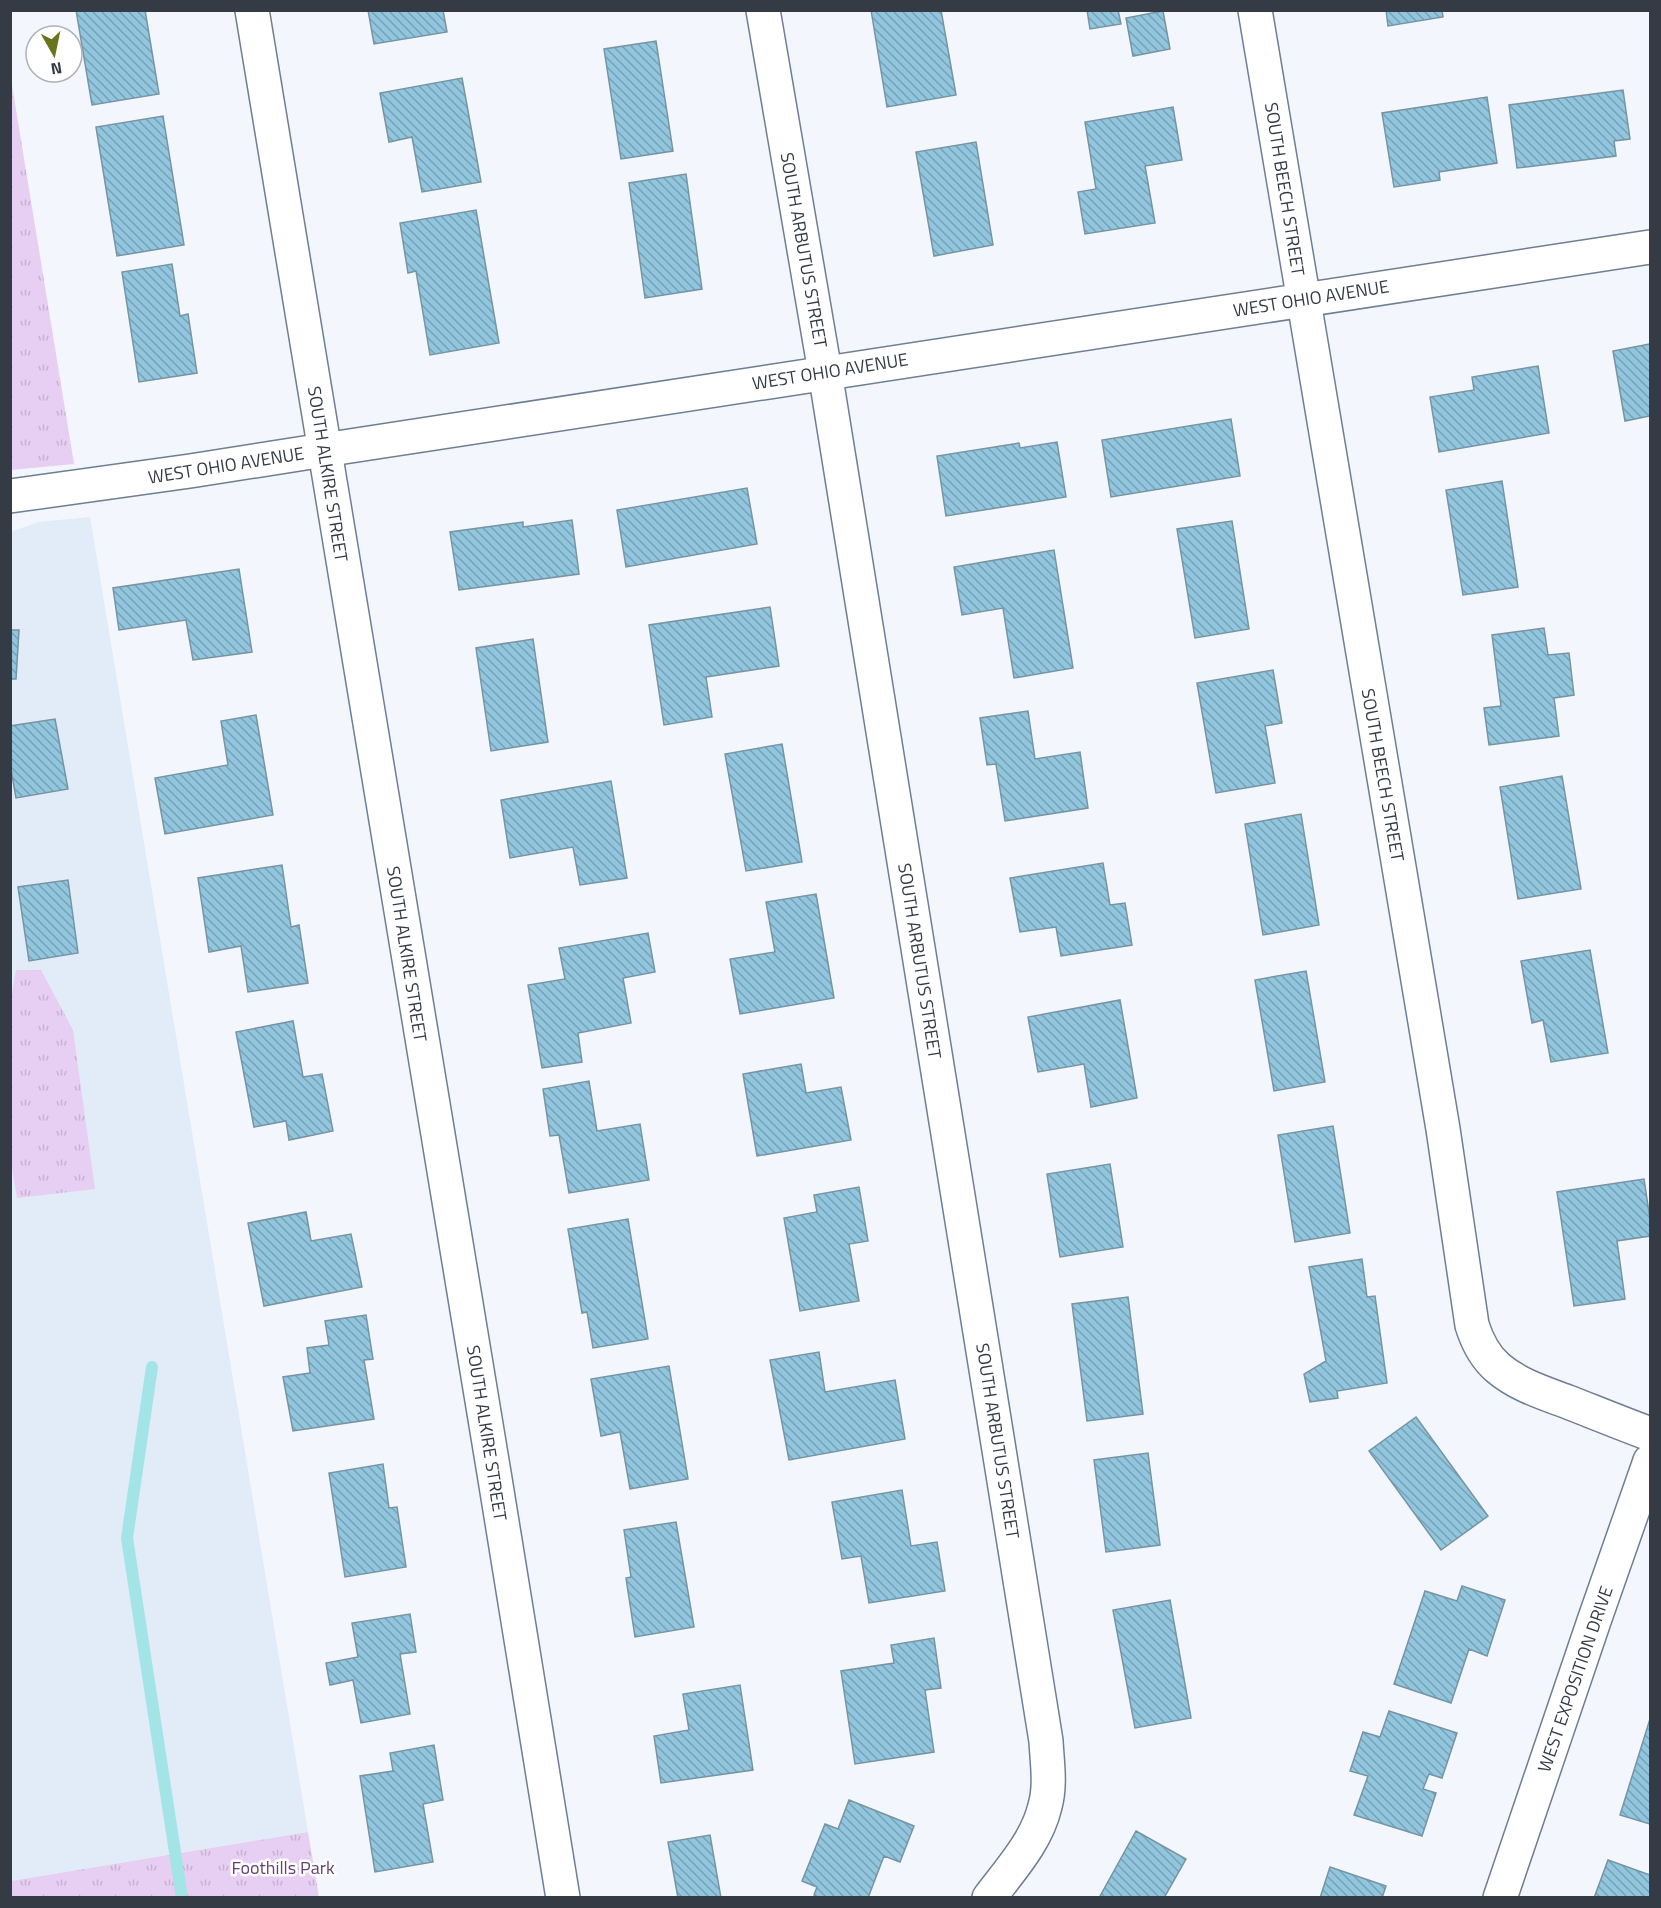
<svg xmlns="http://www.w3.org/2000/svg" width="1661" height="1908" viewBox="0 0 1661 1908" font-family="'Titillium Web',sans-serif">
<style>
.built{fill:#e2ebf8}
.grass{fill:url(#grass-tufts)}
.lines{fill:none;stroke-linecap:round;stroke-linejoin:round}
.stream{stroke:#a3e4e7;stroke-width:12}
.building{fill:url(#building-back-hatch);stroke:#7694a2;stroke-width:1.5}
.minor-casing{stroke:#6e7e94;stroke-width:36}
.tertiary-casing{stroke:#6e7e94;stroke-width:36}
.minor{stroke:#fff;stroke-width:33}
.tertiary{stroke:#fff;stroke-width:33}
.labels{text-anchor:middle;dominant-baseline:central;stroke-width:5;stroke-linejoin:round;paint-order:stroke}
.street-label{font-size:18px;fill:#343b45;stroke:#fff}
.park-label{font-size:18px;fill:#633f75;stroke:#fff}
</style>
<defs>
<pattern id="grass-tufts" width="24" height="20" patternUnits="userSpaceOnUse" patternTransform="scale(1.5)"><rect width="24" height="20" fill="#e7cef3"/><path d="M3 7l-1-3M5 7V3M7 7l1-3M15 17l-1-3M17 17v-4M19 17l1-3" fill="none" stroke="#c7b2d2"/></pattern>
<pattern id="building-back-hatch" width="6" height="6" patternUnits="userSpaceOnUse" patternTransform="scale(1.5)"><rect width="6" height="6" fill="#91c6de"/><path d="M-1 5l2 2M0 0l6 6M5-1l2 2" fill="none" stroke="#77a2b6"/></pattern>
</defs>
<rect width="100%" height="100%" fill="#f3f6fc"/>
<path class="built" d="M 90,517 L 308,1832 L 11,1881 L 11,532 L 38,522 Z"/>
<path class="grass" d="M 11,79 L 74,464 L 11,470 L 10,470 Z
M 16,970 L 41,970 L 73,1030 L 95,1189 L 17,1198 L 10,1156 L 10,1004 Z
M 308,1832 L 319,1897 L 11,1897 L 11,1881 Z"/>
<g class="lines">
<path class="stream" d="M 152,1367 L 127,1538 L 182,1898"/>
</g>
<path class="building" d="M 76,10 L 145,10 L 159,94 L 92,105 Z
M 368,10 L 443,10 L 447,32 L 374,44 Z
M 871,10 L 941,10 L 956,95 L 887,107 Z
M 1087,10 L 1118,10 L 1121,24 L 1090,29 Z
M 1386,10 L 1442,10 L 1443,17 L 1388,26 Z
M 1163,11 L 1170,49 L 1133,56 L 1126,18 Z
M 656,41 L 673,151 L 621,159 L 604,49 Z
M 462,78 L 481,182 L 422,192 L 412,137 L 389,142 L 380,93 Z
M 1623,90 L 1630,139 L 1614,141 L 1616,156 L 1517,168 L 1509,105 Z
M 1487,97 L 1497,163 L 1439,172 L 1440,180 L 1394,187 L 1382,113 Z
M 1173,107 L 1182,160 L 1145,166 L 1155,223 L 1085,234 L 1078,192 L 1096,189 L 1085,122 Z
M 163,116 L 184,245 L 117,256 L 96,127 Z
M 976,142 L 993,245 L 934,256 L 916,152 Z
M 686,174 L 702,289 L 645,298 L 629,183 Z
M 476,210 L 499,343 L 430,355 L 416,271 L 408,273 L 400,223 Z
M 172,264 L 180,316 L 188,314 L 197,373 L 139,382 L 122,272 Z
M 1650,344 L 1650,416 L 1625,421 L 1613,351 Z
M 1538,366 L 1549,433 L 1439,452 L 1430,397 L 1474,390 L 1472,377 Z
M 1231,419 L 1240,476 L 1111,497 L 1102,440 Z
M 1057,442 L 1066,497 L 946,516 L 937,456 L 1019,443 L 1020,448 Z
M 1502,481 L 1518,587 L 1463,595 L 1446,490 Z
M 747,488 L 757,544 L 626,567 L 617,510 Z
M 572,520 L 579,574 L 459,590 L 450,532 L 523,522 L 523,527 Z
M 1232,521 L 1249,629 L 1195,638 L 1177,529 Z
M 1054,550 L 1073,668 L 1014,678 L 1003,608 L 962,615 L 954,567 Z
M 239,569 L 252,652 L 193,660 L 186,620 L 119,630 L 113,588 Z
M 770,607 L 779,666 L 706,677 L 712,717 L 664,725 L 649,625 Z
M 1544,628 L 1548,655 L 1569,653 L 1574,695 L 1554,698 L 1559,736 L 1489,745 L 1484,708 L 1501,706 L 1492,635 Z
M 10,630 L 19,630 L 16,679 L 10,679 Z
M 533,639 L 548,742 L 491,751 L 476,648 Z
M 1273,670 L 1282,723 L 1265,726 L 1275,783 L 1216,793 L 1197,683 Z
M 1028,711 L 1035,759 L 1080,752 L 1088,808 L 1005,821 L 996,764 L 987,765 L 980,718 Z
M 256,715 L 273,815 L 165,834 L 155,778 L 228,765 L 221,721 Z
M 55,719 L 68,789 L 16,798 L 10,764 L 10,726 Z
M 782,744 L 802,862 L 746,871 L 725,754 Z
M 1562,776 L 1581,889 L 1518,899 L 1500,787 Z
M 611,781 L 627,878 L 580,885 L 573,847 L 510,858 L 501,800 Z
M 1301,814 L 1319,925 L 1263,935 L 1245,824 Z
M 1103,863 L 1110,905 L 1125,903 L 1132,945 L 1061,956 L 1056,927 L 1020,932 L 1010,878 Z
M 282,865 L 291,927 L 299,925 L 308,983 L 248,992 L 241,946 L 209,952 L 198,878 Z
M 68,880 L 78,953 L 29,961 L 18,887 Z
M 816,894 L 834,998 L 740,1014 L 730,959 L 775,952 L 766,902 Z
M 648,933 L 655,972 L 623,978 L 631,1023 L 578,1033 L 582,1062 L 542,1068 L 528,985 L 565,979 L 559,948 Z
M 1590,950 L 1608,1053 L 1551,1062 L 1543,1020 L 1532,1023 L 1521,961 Z
M 1306,971 L 1325,1082 L 1274,1091 L 1255,980 Z
M 1120,1000 L 1137,1098 L 1091,1107 L 1084,1064 L 1038,1072 L 1028,1017 Z
M 293,1021 L 303,1077 L 322,1074 L 333,1131 L 289,1140 L 286,1121 L 254,1127 L 236,1032 Z
M 801,1064 L 806,1093 L 841,1087 L 851,1140 L 757,1156 L 743,1074 Z
M 589,1081 L 597,1131 L 640,1124 L 649,1180 L 569,1193 L 559,1135 L 550,1136 L 543,1089 Z
M 1333,1126 L 1350,1233 L 1295,1242 L 1278,1135 Z
M 1110,1164 L 1123,1247 L 1060,1257 L 1047,1174 Z
M 1644,1179 L 1650,1219 L 1650,1236 L 1617,1241 L 1625,1299 L 1574,1306 L 1557,1192 Z
M 859,1187 L 868,1241 L 849,1244 L 859,1301 L 800,1311 L 784,1218 L 817,1212 L 814,1195 Z
M 306,1212 L 311,1241 L 351,1234 L 362,1287 L 264,1306 L 248,1223 Z
M 628,1219 L 648,1339 L 593,1348 L 587,1312 L 582,1313 L 568,1229 Z
M 1362,1259 L 1367,1297 L 1375,1296 L 1387,1383 L 1337,1391 L 1338,1398 L 1310,1402 L 1304,1374 L 1326,1361 L 1309,1267 Z
M 1128,1297 L 1143,1414 L 1087,1421 L 1072,1304 Z
M 366,1315 L 373,1359 L 364,1360 L 374,1419 L 293,1431 L 283,1377 L 310,1373 L 307,1348 L 329,1345 L 325,1321 Z
M 819,1352 L 825,1392 L 895,1380 L 905,1439 L 789,1460 L 770,1360 Z
M 669,1366 L 688,1479 L 630,1489 L 620,1432 L 601,1436 L 591,1379 Z
M 1416,1417 L 1488,1516 L 1441,1550 L 1369,1451 Z
M 1148,1453 L 1160,1545 L 1106,1552 L 1094,1460 Z
M 383,1464 L 389,1508 L 397,1507 L 406,1567 L 345,1577 L 329,1473 Z
M 902,1490 L 911,1546 L 937,1542 L 945,1591 L 869,1603 L 861,1556 L 842,1559 L 832,1502 Z
M 676,1522 L 694,1627 L 635,1637 L 626,1578 L 631,1577 L 624,1530 Z
M 1462,1586 L 1505,1600 L 1487,1656 L 1469,1649 L 1451,1703 L 1394,1684 L 1425,1591 L 1457,1601 Z
M 1170,1600 L 1191,1718 L 1135,1728 L 1113,1610 Z
M 410,1614 L 416,1652 L 400,1654 L 410,1714 L 361,1723 L 353,1680 L 330,1685 L 326,1663 L 358,1657 L 352,1623 Z
M 934,1638 L 941,1688 L 925,1690 L 934,1752 L 855,1764 L 841,1671 L 894,1663 L 891,1645 Z
M 740,1685 L 753,1770 L 661,1783 L 654,1736 L 689,1730 L 683,1694 Z
M 1389,1711 L 1457,1733 L 1442,1778 L 1429,1774 L 1423,1789 L 1436,1793 L 1422,1836 L 1354,1815 L 1368,1776 L 1350,1771 L 1363,1732 L 1380,1737 Z
M 1650,1719 L 1650,1824 L 1620,1815 Z
M 434,1745 L 443,1800 L 423,1804 L 433,1862 L 375,1872 L 360,1776 L 393,1771 L 390,1753 Z
M 849,1800 L 914,1826 L 900,1862 L 884,1856 L 868,1898 L 819,1898 L 814,1895 L 817,1887 L 802,1881 L 825,1824 L 838,1829 Z
M 1136,1831 L 1186,1859 L 1164,1898 L 1099,1898 Z
M 710,1835 L 721,1898 L 678,1898 L 668,1842 Z
M 1608,1860 L 1650,1875 L 1650,1898 L 1594,1898 Z
M 1330,1867 L 1386,1886 L 1382,1898 L 1320,1898 Z"/>
<g class="lines">
<defs>
<path id="minor" d="M 763,10 L 825,372 L 1046,1741 C 1047,1762 1051,1785 1045,1806 C 1037,1841 1010,1870 989,1898
M 1255,10 L 1443,1129 L 1472,1325 C 1477,1341 1484,1356 1498,1368 C 1518,1385 1544,1393 1568,1402 C 1596,1413 1623,1424 1650,1434
M 324,450 L 1650,247
M 1500,1898 L 1594,1621 L 1650,1461"/>
<path id="tertiary" d="M 252,10 L 495,1479 L 563,1898
M 10,496 L 190,471 L 324,450"/>
</defs>
<use href="#minor" class="minor-casing"/>
<use href="#tertiary" class="tertiary-casing"/>
<use href="#minor" class="minor"/>
<use href="#tertiary" class="tertiary"/>
</g>
<g class="labels">
<g class="street-label">
<text transform="translate(1285 189) rotate(81)">SOUTH BEECH STREET</text>
<text transform="translate(804 250) rotate(80)">SOUTH ARBUTUS STREET</text>
<text transform="translate(1311 298) rotate(-9)">WEST OHIO AVENUE</text>
<text transform="translate(830 371) rotate(-9)">WEST OHIO AVENUE</text>
<text transform="translate(226 465) rotate(-9)">WEST OHIO AVENUE</text>
<text transform="translate(328 474) rotate(81)">SOUTH ALKIRE STREET</text>
<text transform="translate(1383 775) rotate(80)">SOUTH BEECH STREET</text>
<text transform="translate(407 954) rotate(81)">SOUTH ALKIRE STREET</text>
<text transform="translate(920 961) rotate(81)">SOUTH ARBUTUS STREET</text>
<text transform="translate(487 1433) rotate(81)">SOUTH ALKIRE STREET</text>
<text transform="translate(998 1441) rotate(81)">SOUTH ARBUTUS STREET</text>
<text transform="translate(1575 1679) rotate(-71)">WEST EXPOSITION DRIVE</text>
</g>
<g class="park-label">
<text x="283" y="1867">Foothills Park</text>
</g>
</g>
<rect width="1661" height="1908" fill="none" stroke="#343b45" stroke-width="24"/>
<g transform="translate(54 54) rotate(171)"><circle r="28" fill="#ffffff" stroke="#aeb1b5" stroke-width="1.5"/>
<path d="M0-4.5L10 22L0 15L-10 22Z" fill="#6b731d"/>
<text y="-9" font-size="16" font-weight="bold" text-anchor="middle" fill="#343b45">N</text>
</g>
</svg>
